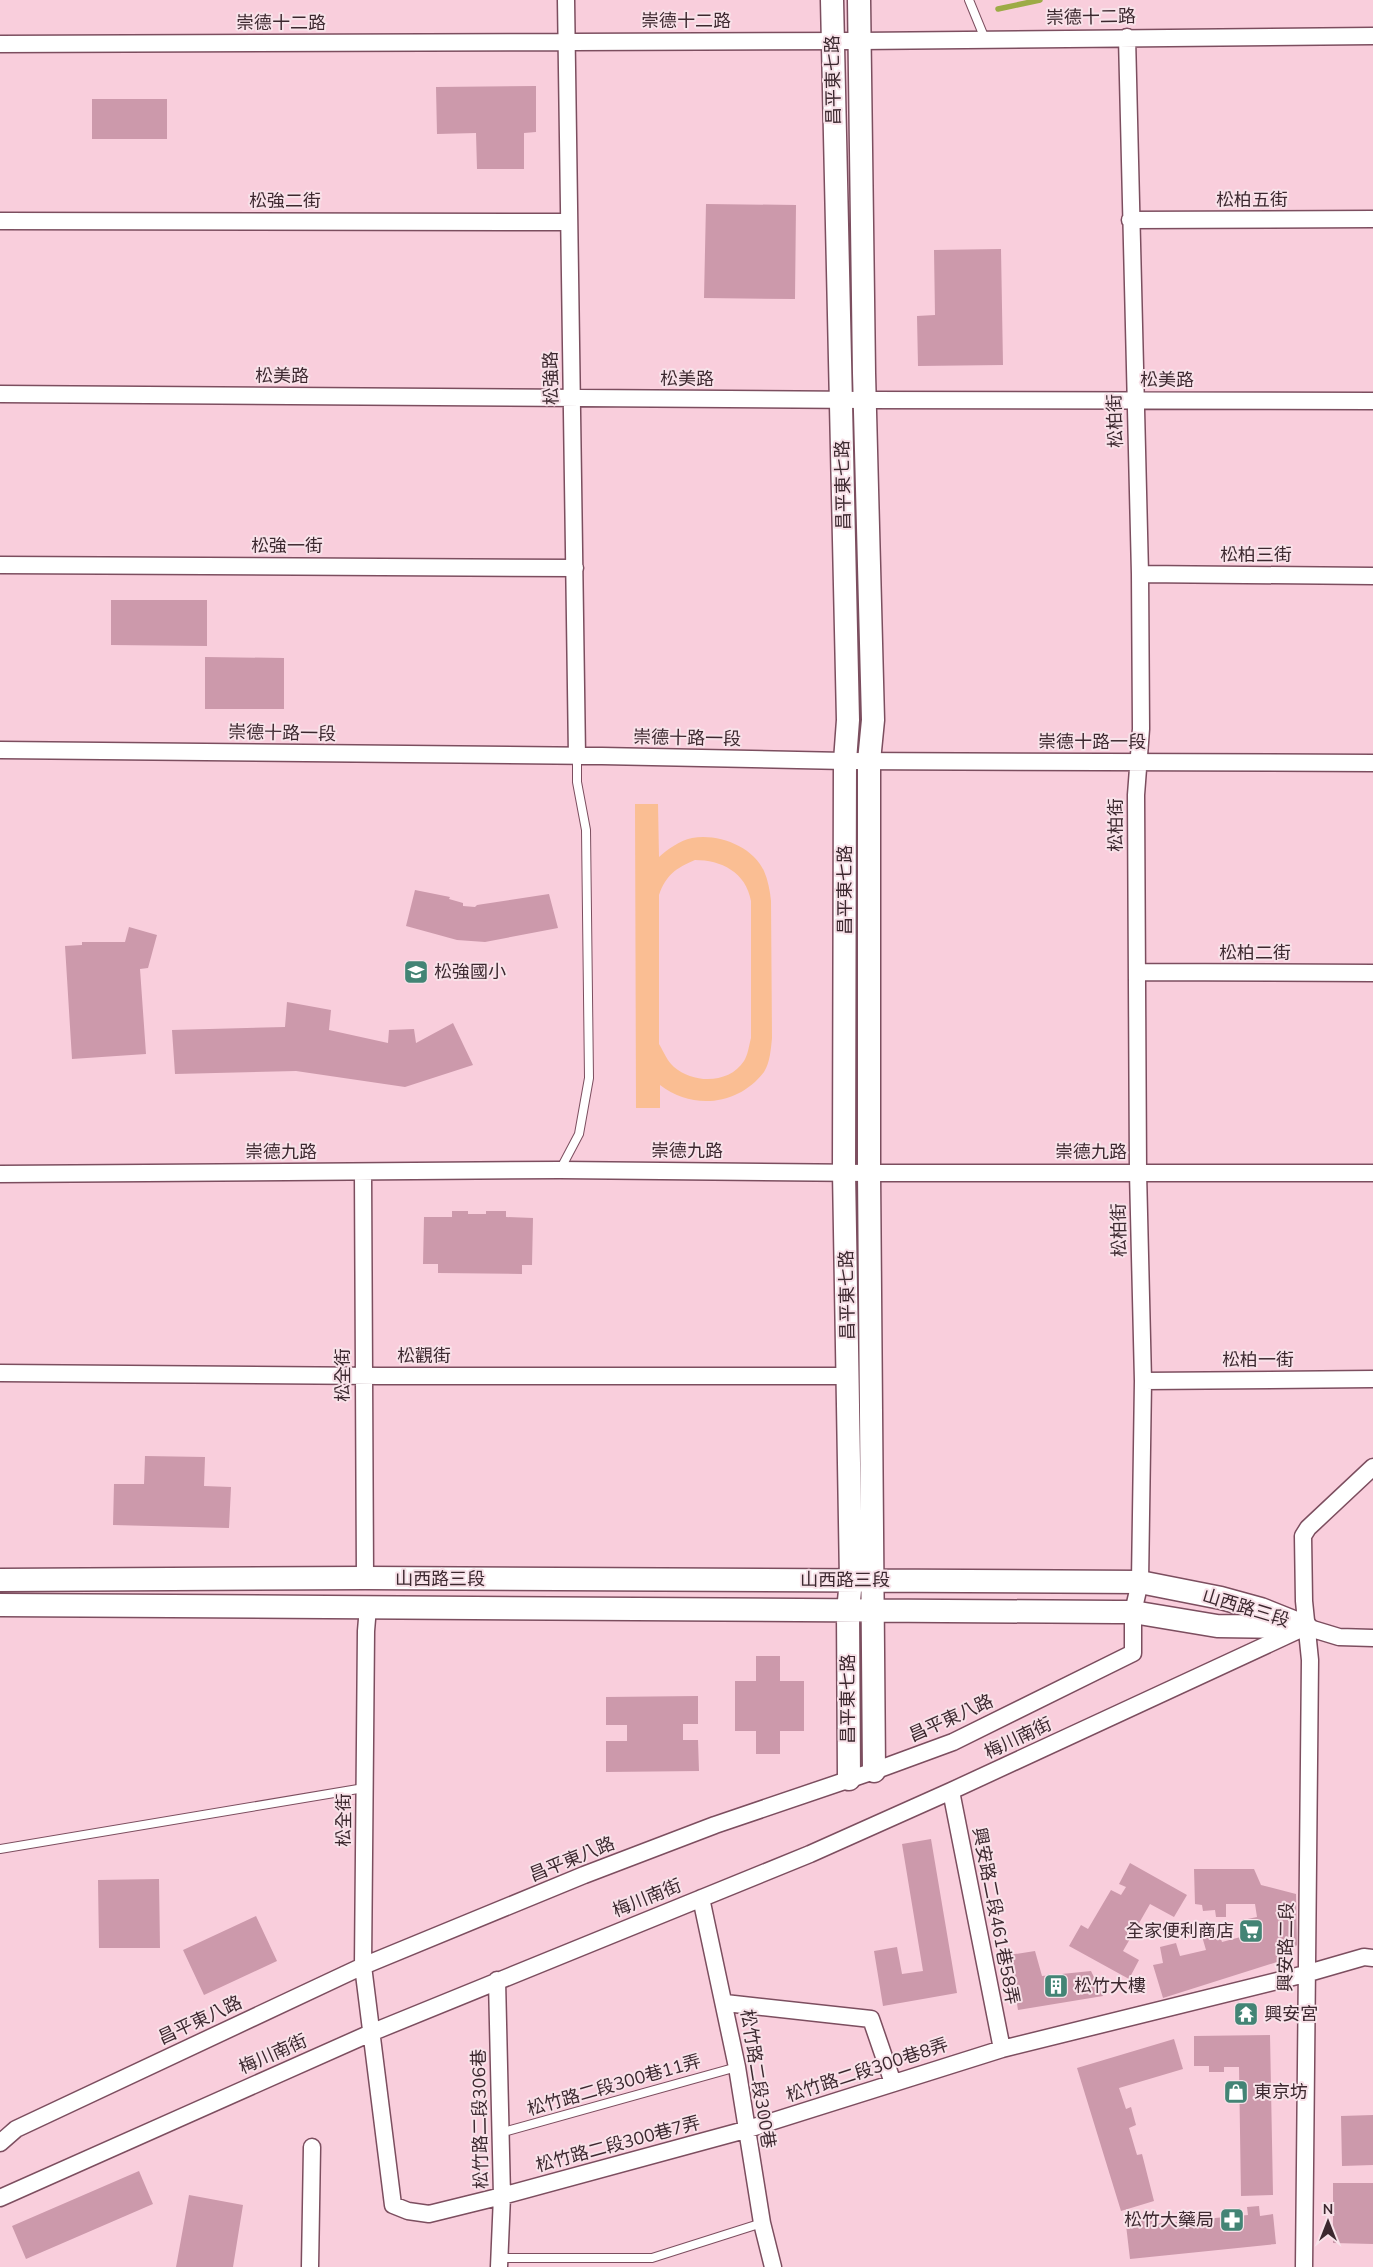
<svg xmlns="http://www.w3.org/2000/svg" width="1373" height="2267" viewBox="0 0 1373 2267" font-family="'Nunito Sans','Noto Sans TC',sans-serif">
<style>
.green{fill:#fabe93;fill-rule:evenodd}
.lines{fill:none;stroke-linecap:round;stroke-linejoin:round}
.stream{stroke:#9dab46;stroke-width:5.5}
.building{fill:#cc99ab}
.lane-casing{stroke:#7c4e5f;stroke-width:10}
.street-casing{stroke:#7c4e5f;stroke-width:19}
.secondary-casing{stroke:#7c4e5f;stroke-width:25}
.lane{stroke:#fff;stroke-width:8}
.street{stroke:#fff;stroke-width:16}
.secondary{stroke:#fff;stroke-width:22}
.labels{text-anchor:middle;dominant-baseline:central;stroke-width:4;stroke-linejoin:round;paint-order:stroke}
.street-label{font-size:18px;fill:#3c282f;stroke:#f8e2e9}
.poi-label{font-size:18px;fill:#3c282f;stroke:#f8e2e9;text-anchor:start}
</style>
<rect width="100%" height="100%" fill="#f9cedc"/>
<path class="green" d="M 635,804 L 658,804 L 659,857 C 668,849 679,841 692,838 C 717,833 753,846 764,871 C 768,880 770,891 771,901 L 772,1038 C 771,1048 770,1063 764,1072 C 738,1106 692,1110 660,1085 L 660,1108 L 636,1108 ZM 695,860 C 721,860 746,872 751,901 L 751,1038 C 749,1045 748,1055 744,1061 C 729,1084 694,1084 674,1067 C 667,1061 664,1052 659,1044 L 659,895 C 666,875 676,868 695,860 Z"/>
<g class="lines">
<path class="stream" d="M 998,9 L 1040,0"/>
</g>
<path class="building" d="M 536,86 L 536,132 L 524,133 L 524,169 L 477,169 L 476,133 L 437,134 L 436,87 Z
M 92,99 L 167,99 L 167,139 L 92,139 Z
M 706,204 L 796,205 L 795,299 L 704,298 Z
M 1001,249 L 1003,365 L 918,366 L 917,316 L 935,315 L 934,250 Z
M 111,600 L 207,600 L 207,646 L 111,645 Z
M 205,657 L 284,658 L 284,709 L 205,709 Z
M 415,890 L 450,897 L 449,899 L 463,903 L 463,906 L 475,907 L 477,905 L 549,894 L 558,928 L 485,942 L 457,940 L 406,926 Z
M 129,927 L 157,935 L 148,968 L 140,969 L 146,1054 L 72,1059 L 65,946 L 82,945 L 82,942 L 125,942 Z
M 287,1002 L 331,1010 L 329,1030 L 388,1043 L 389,1030 L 414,1029 L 416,1043 L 453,1023 L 473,1065 L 405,1087 L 296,1071 L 175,1074 L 172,1030 L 285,1027 Z
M 452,1211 L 468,1211 L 468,1214 L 486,1214 L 486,1211 L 506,1211 L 506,1217 L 533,1218 L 532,1265 L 522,1265 L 522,1274 L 438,1273 L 438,1264 L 423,1264 L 424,1217 L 452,1217 Z
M 145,1456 L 205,1457 L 204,1486 L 231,1487 L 229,1528 L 113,1525 L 114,1484 L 144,1484 Z
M 756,1656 L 780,1656 L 780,1681 L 804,1681 L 804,1731 L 780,1731 L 780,1754 L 756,1754 L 756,1731 L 735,1731 L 735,1681 L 756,1681 Z
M 698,1696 L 698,1724 L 683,1724 L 683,1740 L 698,1740 L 699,1771 L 606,1772 L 606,1741 L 627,1741 L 627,1725 L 606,1725 L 606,1697 Z
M 931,1839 L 957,1993 L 883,2006 L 874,1951 L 897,1947 L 902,1974 L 923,1971 L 902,1844 Z
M 1130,1863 L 1187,1895 L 1174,1917 L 1150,1904 L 1123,1951 L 1139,1960 L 1129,1979 L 1069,1946 L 1081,1925 L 1088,1929 L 1111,1890 L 1121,1895 L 1126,1887 L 1119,1884 Z
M 1194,1869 L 1254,1869 L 1261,1885 L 1296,1894 L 1297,1945 L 1277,1962 L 1163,1998 L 1153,1965 L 1163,1963 L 1160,1947 L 1176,1943 L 1180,1956 L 1206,1950 L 1201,1933 L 1217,1928 L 1222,1942 L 1248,1935 L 1243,1920 L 1257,1917 L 1255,1904 L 1226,1904 L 1226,1917 L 1216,1917 L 1215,1910 L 1203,1911 L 1202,1905 L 1195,1904 Z
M 159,1879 L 160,1948 L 99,1948 L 98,1880 Z
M 256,1916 L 277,1961 L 204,1995 L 183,1950 Z
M 1035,1951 L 1042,1976 L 1091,1971 L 1103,1996 L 1018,2010 L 1009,1955 Z
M 1270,2035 L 1273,2195 L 1241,2196 L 1239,2067 L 1224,2067 L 1224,2072 L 1209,2072 L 1209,2066 L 1194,2066 L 1194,2036 Z
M 1174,2039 L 1183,2069 L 1119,2088 L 1126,2109 L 1131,2107 L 1136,2125 L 1129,2128 L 1137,2155 L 1142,2154 L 1154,2201 L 1121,2211 L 1077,2068 Z
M 1373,2115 L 1373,2165 L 1342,2166 L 1341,2116 Z
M 139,2171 L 153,2204 L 26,2259 L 12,2226 Z
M 1333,2183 L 1373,2183 L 1373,2244 L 1333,2243 Z
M 189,2195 L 243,2205 L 233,2267 L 176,2267 Z
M 1259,2206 L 1260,2216 L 1273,2214 L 1276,2244 L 1130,2259 L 1126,2225 L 1137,2224 L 1136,2216 L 1152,2214 L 1152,2224 L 1190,2221 L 1189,2212 L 1203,2210 L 1204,2219 L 1248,2215 L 1247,2207 Z"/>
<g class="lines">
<defs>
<path id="lane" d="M 969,0 L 985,39
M 560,1170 L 579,1134 L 589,1078 L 586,830 L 577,782 L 577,756
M 0,1849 L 364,1788
M 500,2133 L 737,2067
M 500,2258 L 652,2258 L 762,2223"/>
<path id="street" d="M 566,0 L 577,756
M 0,44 L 859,41 L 1373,36
M 1130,220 L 1373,219
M 0,221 L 569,222
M 0,394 L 865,400 L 1373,401
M 0,565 L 575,568
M 1140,574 L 1373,576
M 0,750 L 602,756 L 845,761 L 1373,763
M 1138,972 L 1373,973
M 363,1172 L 365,1578
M 0,1174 L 560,1170 L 869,1173 L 1373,1173
M 0,1373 L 380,1376 L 849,1376
M 1143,1381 L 1373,1379
M 368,1607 L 366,1631 L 363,1966 L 393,2205 L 408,2211 L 429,2214 L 502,2196 L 745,2130 L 1002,2049 L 1305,1974 L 1364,1957 L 1373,1958
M 1306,1627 L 1339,1637 L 1373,1638
M 951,1791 L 1002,2049
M 701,1898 L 737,2067 L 762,2223 L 773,2267
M 497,1980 L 502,2196 L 499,2267
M 725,2003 L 871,2019 L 893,2083
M 0,2143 L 16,2129 L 363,1966 L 584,1875 L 715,1825 L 874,1771 L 953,1742 L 1133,1653 L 1133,1612 L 1140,1582 L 1143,1381 L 1138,1172 L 1136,795 L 1141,729 L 1140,574 L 1127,37
M 0,2198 L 373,2032 L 810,1854 L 951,1791 L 1301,1629
M 310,2267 L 312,2147
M 1304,2267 L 1310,1660 L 1304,1601 L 1303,1536 L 1308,1528 L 1373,1467"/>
<path id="secondary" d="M 832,0 L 848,720 L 845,761 L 844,1172 L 851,1580 L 848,1611 L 849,1779
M 859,0 L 864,373 L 873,720 L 869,761 L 869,1173 L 874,1771
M 0,1580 L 365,1578 L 1140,1582 L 1221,1598 L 1261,1609 L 1306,1627
M 0,1605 L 1116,1612 L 1133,1612 L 1217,1626 L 1295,1627"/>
</defs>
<use href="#lane" class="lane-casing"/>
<use href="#street" class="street-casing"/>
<use href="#secondary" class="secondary-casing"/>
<use href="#lane" class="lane"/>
<use href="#street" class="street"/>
<use href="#secondary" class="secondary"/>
</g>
<defs>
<symbol id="school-square" viewBox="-11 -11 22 22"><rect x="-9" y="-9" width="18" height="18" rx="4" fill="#438475" stroke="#f8e2e9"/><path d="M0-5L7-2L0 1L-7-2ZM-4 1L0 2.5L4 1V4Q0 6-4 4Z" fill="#fff"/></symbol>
<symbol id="supermarket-square" viewBox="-11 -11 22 22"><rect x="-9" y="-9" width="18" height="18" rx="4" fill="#438475" stroke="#f8e2e9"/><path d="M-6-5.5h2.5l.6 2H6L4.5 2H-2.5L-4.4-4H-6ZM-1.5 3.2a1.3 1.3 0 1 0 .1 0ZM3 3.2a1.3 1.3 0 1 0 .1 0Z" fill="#fff"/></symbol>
<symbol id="building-square" viewBox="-11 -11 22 22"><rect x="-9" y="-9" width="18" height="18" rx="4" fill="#438475" stroke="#f8e2e9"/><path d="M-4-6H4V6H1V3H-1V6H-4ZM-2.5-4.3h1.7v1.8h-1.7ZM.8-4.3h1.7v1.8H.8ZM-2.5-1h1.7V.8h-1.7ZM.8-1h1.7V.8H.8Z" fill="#fff"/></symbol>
<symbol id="temple-square" viewBox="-11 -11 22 22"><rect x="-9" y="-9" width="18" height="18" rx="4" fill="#438475" stroke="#f8e2e9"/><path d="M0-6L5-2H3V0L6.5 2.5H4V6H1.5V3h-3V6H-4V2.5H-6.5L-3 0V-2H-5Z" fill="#fff"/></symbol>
<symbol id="shop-square" viewBox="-11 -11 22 22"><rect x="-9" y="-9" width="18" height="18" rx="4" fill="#438475" stroke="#f8e2e9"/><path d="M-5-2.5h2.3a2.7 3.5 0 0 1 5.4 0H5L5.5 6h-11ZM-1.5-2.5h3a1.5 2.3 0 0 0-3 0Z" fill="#fff"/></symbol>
<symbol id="pharmacy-square" viewBox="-11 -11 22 22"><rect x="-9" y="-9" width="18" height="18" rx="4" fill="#438475" stroke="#f8e2e9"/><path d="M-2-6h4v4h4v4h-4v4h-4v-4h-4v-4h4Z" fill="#fff"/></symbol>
</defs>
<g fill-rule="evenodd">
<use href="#school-square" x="402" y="958" width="28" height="28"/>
<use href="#supermarket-square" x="1237" y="1917" width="28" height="28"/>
<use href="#building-square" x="1042" y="1972" width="28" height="28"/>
<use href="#temple-square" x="1232" y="2000" width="28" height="28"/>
<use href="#shop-square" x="1222" y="2078" width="28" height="28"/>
<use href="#pharmacy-square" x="1218" y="2206" width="28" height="28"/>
</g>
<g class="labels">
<g class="street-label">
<text transform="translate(1091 17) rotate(-1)">崇德十二路</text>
<text x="686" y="21">崇德十二路</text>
<text x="281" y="23">崇德十二路</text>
<text transform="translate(833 80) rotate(-91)">昌平東七路</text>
<text x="1252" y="200">松柏五街</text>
<text x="285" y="201">松強二街</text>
<text x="282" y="376">松美路</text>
<text transform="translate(551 378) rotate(-91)">松強路</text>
<text x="687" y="379">松美路</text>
<text x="1167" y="380">松美路</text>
<text transform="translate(1115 421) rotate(-92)">松柏街</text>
<text transform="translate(843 485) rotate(-91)">昌平東七路</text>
<text x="287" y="546">松強一街</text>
<text x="1256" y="555">松柏三街</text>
<text transform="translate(282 733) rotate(1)">崇德十路一段</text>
<text transform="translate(687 738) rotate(1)">崇德十路一段</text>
<text x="1092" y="742">崇德十路一段</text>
<text transform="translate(1116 825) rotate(-90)">松柏街</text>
<text transform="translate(845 890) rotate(-90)">昌平東七路</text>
<text x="1255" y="953">松柏二街</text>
<text x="687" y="1151">崇德九路</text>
<text x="281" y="1152">崇德九路</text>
<text x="1091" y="1152">崇德九路</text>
<text transform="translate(1119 1230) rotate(-91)">松柏街</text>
<text transform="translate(847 1295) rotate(-91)">昌平東七路</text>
<text x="424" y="1356">松觀街</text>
<text x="1258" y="1360">松柏一街</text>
<text transform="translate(343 1375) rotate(-90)">松全街</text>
<text x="440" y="1579">山西路三段</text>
<text x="845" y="1580">山西路三段</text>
<text transform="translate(1246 1608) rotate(17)">山西路三段</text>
<text transform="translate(848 1699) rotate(-90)">昌平東七路</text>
<text transform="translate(951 1718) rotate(-24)">昌平東八路</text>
<text transform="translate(1018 1738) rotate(-25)">梅川南街</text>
<text transform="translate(344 1820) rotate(-90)">松全街</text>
<text transform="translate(572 1859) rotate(-22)">昌平東八路</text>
<text transform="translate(647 1898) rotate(-22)">梅川南街</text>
<text transform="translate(996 1916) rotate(79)">興安路二段461巷58弄</text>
<text transform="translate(1286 1947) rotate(-89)">興安路二段</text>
<text transform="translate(200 2020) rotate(-25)">昌平東八路</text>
<text transform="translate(273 2054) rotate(-24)">梅川南街</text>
<text transform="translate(867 2070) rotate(-18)">松竹路二段300巷8弄</text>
<text transform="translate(758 2079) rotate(81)">松竹路二段300巷</text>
<text transform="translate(614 2085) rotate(-16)">松竹路二段300巷11弄</text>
<text transform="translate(480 2119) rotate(-91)">松竹路二段306巷</text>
<text transform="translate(618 2144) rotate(-15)">松竹路二段300巷7弄</text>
</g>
<g class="poi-label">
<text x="434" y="972">松強國小</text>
<text x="1234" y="1931" text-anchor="end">全家便利商店</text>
<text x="1074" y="1986">松竹大樓</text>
<text x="1264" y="2014">興安宮</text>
<text x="1254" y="2092">東京坊</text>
<text x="1214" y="2220" text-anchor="end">松竹大藥局</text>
</g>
</g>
<g transform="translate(1328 2222)" stroke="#f8e2e9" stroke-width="4" paint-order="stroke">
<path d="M0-4L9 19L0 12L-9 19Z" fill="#3c282f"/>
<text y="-8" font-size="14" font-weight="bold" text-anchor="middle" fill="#3c282f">N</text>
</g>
</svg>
